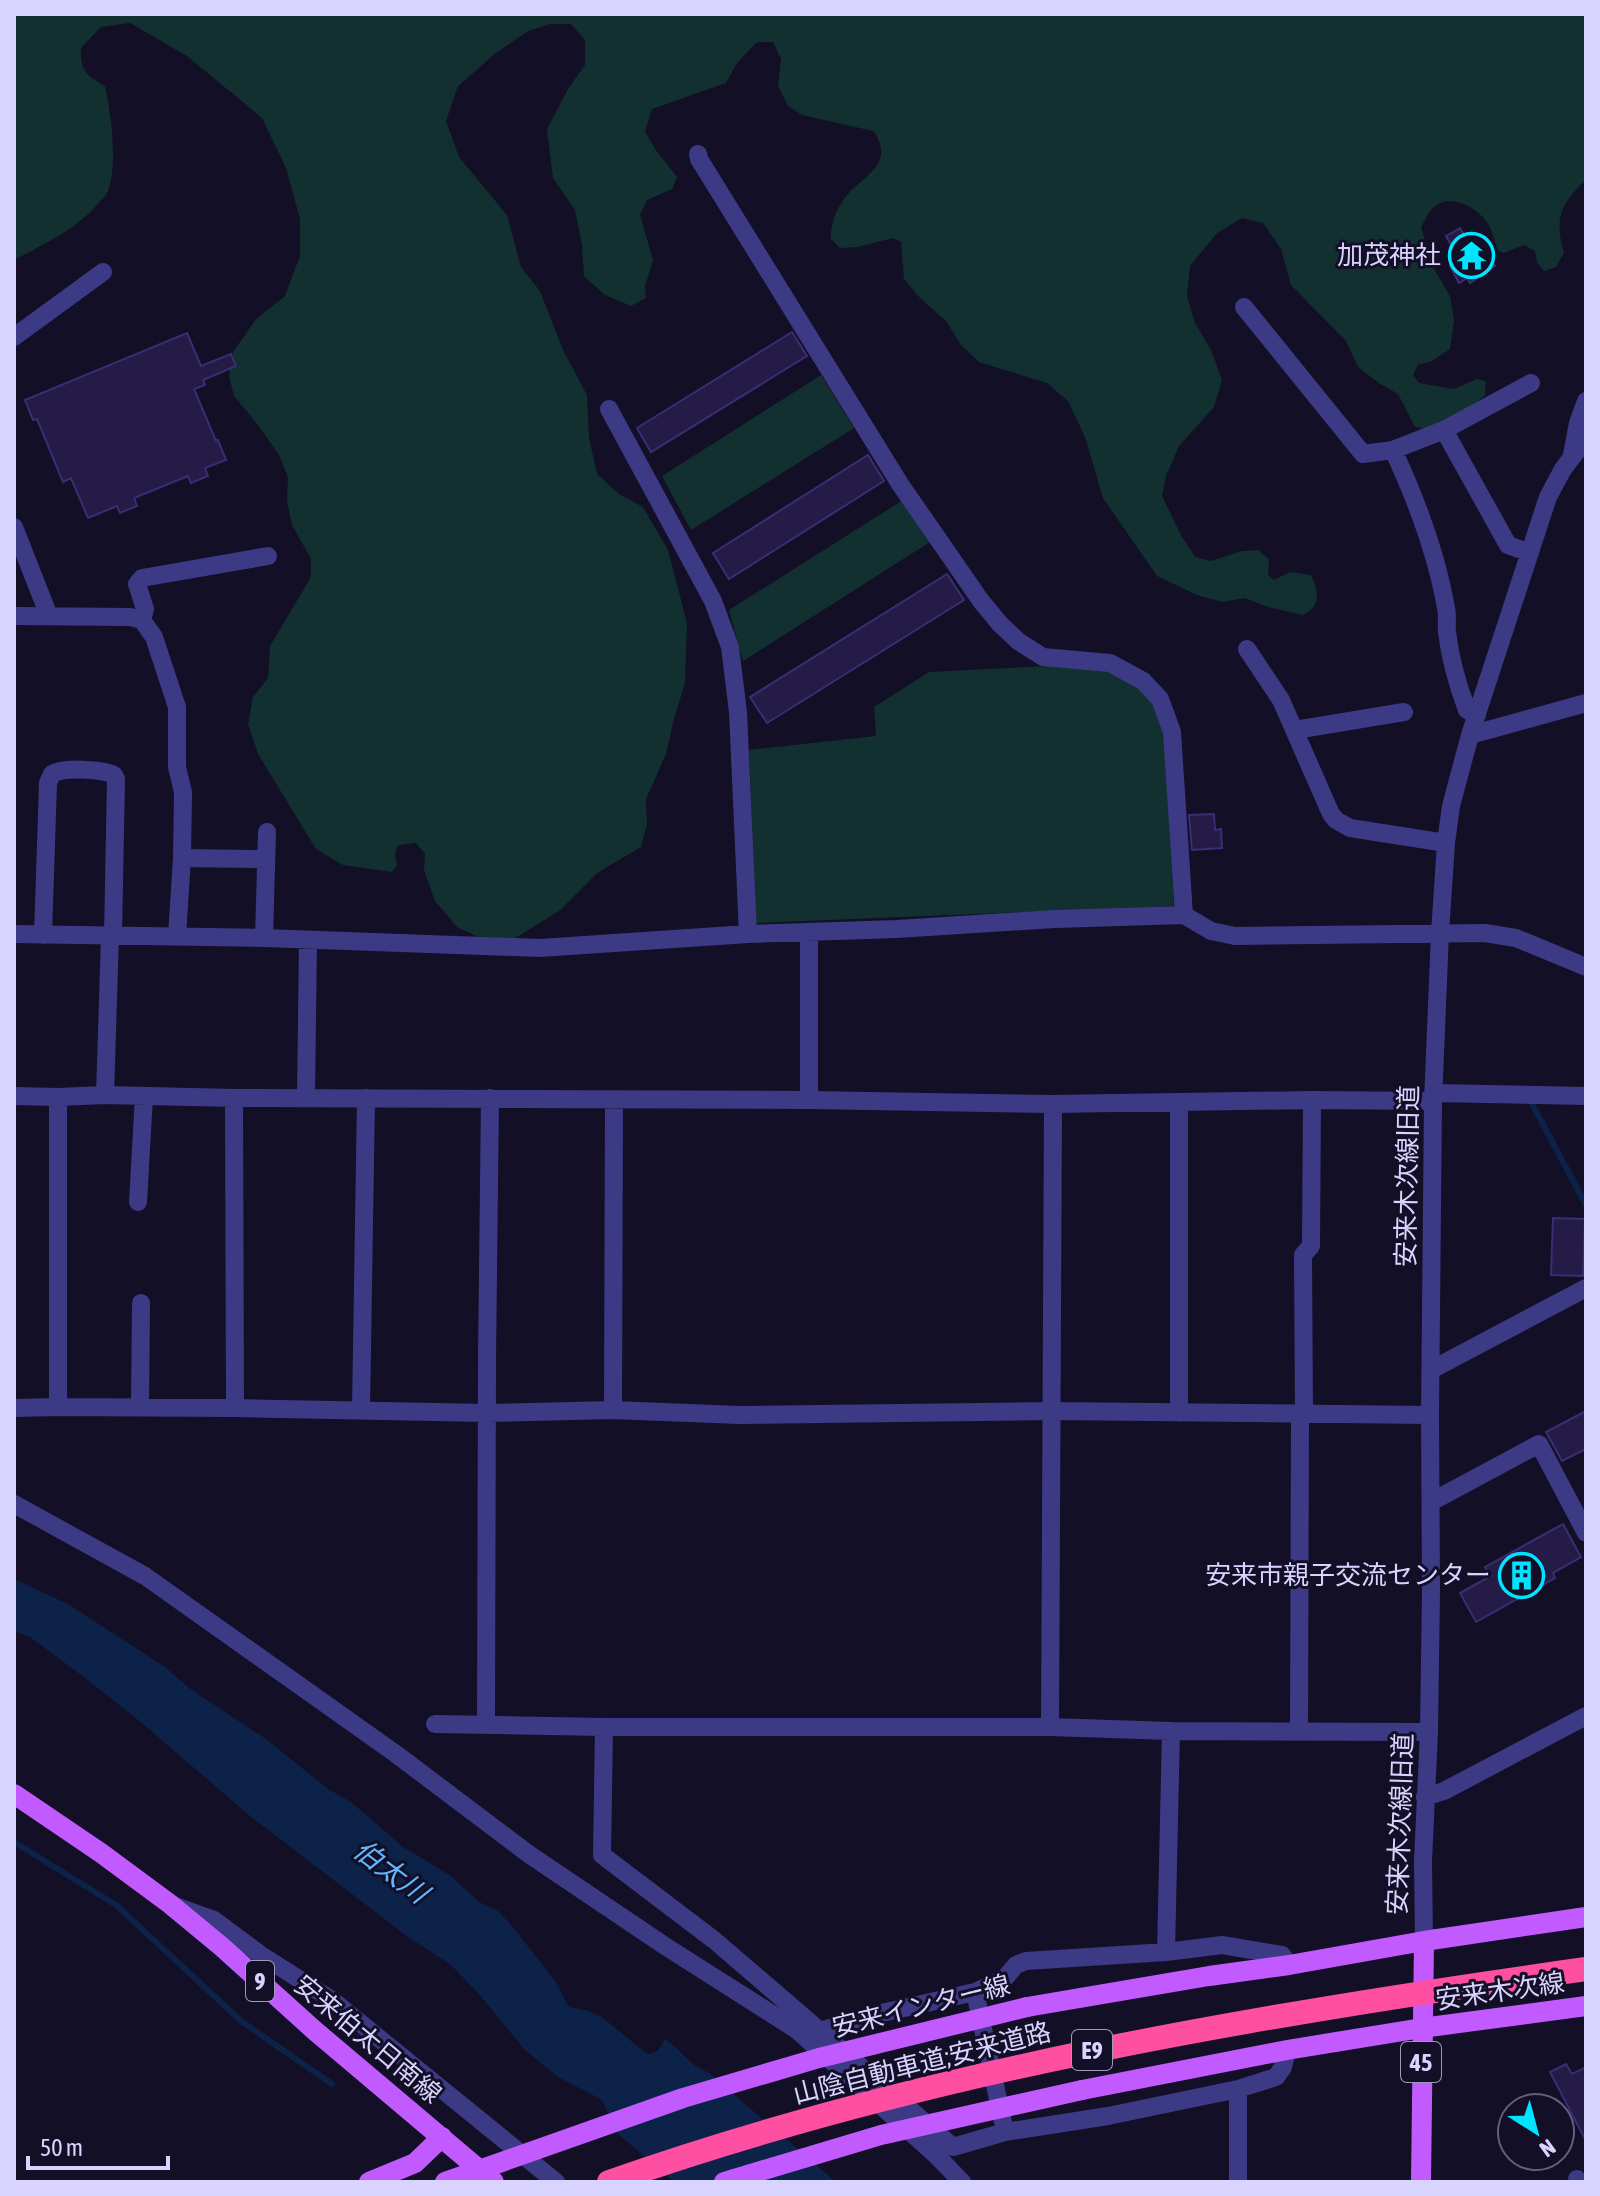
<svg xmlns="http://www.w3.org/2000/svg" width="1600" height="2196" viewBox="0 0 1600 2196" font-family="'Asap Condensed','Noto Sans JP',sans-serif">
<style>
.green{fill:#12302f}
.water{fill:#0c2248}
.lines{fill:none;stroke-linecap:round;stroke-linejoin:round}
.stream{stroke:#0c2248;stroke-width:6}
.building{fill:#241b47;stroke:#3b2d73;stroke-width:2}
.minor{stroke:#3d3a85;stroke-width:18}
.major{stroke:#c25bff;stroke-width:20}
.major-bridge{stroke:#c25bff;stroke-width:20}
.highway-bridge{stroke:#ff4fa3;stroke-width:24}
.labels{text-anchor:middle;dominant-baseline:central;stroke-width:6;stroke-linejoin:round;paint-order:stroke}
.shield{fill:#130f26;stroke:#9e99be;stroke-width:2}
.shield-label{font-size:24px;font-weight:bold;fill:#d9d4ff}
.poi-label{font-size:26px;fill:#d9d4ff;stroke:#130f26;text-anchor:end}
.street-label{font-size:26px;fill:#d9d4ff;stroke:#130f26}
.water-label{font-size:28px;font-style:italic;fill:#62b6ff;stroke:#130f26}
</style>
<rect width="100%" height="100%" fill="#130f26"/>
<path class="green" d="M 14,14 L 1586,14 L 1586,180 C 1560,204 1554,219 1564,253 L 1556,267 L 1544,271 L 1537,262 L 1535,251 L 1524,245 L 1504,253 L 1498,251 C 1495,242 1492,229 1486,221 C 1474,205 1447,192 1431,210 C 1427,215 1424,222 1421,227 L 1433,267 L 1450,296 L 1454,321 L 1450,349 L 1432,361 L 1418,365 L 1413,375 L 1419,383 L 1454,389 L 1477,379 L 1486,381 L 1485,395 L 1465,412 L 1432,430 L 1415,427 L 1398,394 L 1380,384 L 1358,367 L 1346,341 L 1291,285 L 1281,249 L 1263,223 L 1242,218 L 1217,233 L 1190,266 L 1187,296 L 1195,323 L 1211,350 L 1222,380 L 1214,407 L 1179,446 L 1166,476 L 1162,496 L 1181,535 L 1195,557 L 1211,561 L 1242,551 L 1258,550 L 1269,559 L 1268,575 L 1274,580 L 1290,572 L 1311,575 C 1319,592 1321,606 1303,615 L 1268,607 L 1245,598 L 1222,602 L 1197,595 L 1157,576 L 1103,498 L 1085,437 L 1068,401 L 1047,383 L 979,362 L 961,345 L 946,321 L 920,298 L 904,279 L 901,242 L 893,238 L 858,247 L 840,248 L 831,239 C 830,222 838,205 849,193 C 868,174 895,160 873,131 L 802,115 L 788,106 L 778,86 L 781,59 L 773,42 L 757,42 L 737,63 L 726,83 L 652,109 L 645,131 L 655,149 L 677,177 L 672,189 L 647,200 L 640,215 L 653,260 L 645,286 L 646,298 L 631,306 L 605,295 L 584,276 L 582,245 L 575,210 L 553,178 L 547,129 L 568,89 L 585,65 L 585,40 L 571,24 L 550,24 L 528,31 L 496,53 L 458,86 L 446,121 L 459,157 L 507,215 L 521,267 L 540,291 L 563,350 L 587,395 L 589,438 L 597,474 L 619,494 L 643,507 L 668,550 L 687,623 L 685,683 L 674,719 L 666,754 L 646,799 L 647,824 L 641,847 L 597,873 L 559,911 L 512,940 L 489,942 L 457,927 L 435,901 L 424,870 L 425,854 L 416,843 L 398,845 L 395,853 L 397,866 L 392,872 L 343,865 L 316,849 L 258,754 L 248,724 L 253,697 L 268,678 L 270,646 L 311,577 L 311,559 L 292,525 L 287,501 L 288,477 L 279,455 L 258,425 L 234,396 L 229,376 L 233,352 L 256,319 L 285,296 L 300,256 L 300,219 L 286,168 L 262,118 L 187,56 L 130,23 L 101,27 L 81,48 C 80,70 86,76 105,86 C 111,112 118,165 108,191 C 106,196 100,201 97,205 C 74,231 44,244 14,260 Z
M 821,375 L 854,428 L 691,530 L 662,476 Z
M 903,500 L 930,542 L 743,661 L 729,610 Z
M 1083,664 L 1099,665 L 1153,697 L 1165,739 L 1174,906 L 756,923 L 749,750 L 876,736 L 874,707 L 929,672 Z"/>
<path class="water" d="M 14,1579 L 68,1604 L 165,1667 L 189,1688 L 266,1739 L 328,1789 L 351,1802 L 403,1847 L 448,1874 L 481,1903 L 498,1911 L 513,1927 L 555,1981 L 569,2007 L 589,2011 L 602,2017 L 647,2054 C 658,2054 660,2048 665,2039 C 681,2049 689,2066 708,2072 L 836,2182 L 674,2182 L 618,2134 L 602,2100 L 558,2077 L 524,2049 L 479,1994 L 451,1965 L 408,1937 L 250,1816 L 142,1723 L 85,1678 L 30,1637 L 14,1631 Z"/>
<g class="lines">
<path class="stream" d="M 1532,1104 L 1586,1205
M 14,1842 L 116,1905 L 241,2021 L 332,2084"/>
</g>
<path class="building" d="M 1460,228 L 1473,250 L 1483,246 L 1495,266 L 1470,283 L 1467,278 L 1459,283 L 1450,266 L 1459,259 L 1446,236 Z
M 792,332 L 807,356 L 651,452 L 637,428 Z
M 187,333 L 201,366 L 231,354 L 236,366 L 203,380 L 205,385 L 194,389 L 216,441 L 218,440 L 226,460 L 205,468 L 208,476 L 191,483 L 188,476 L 134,498 L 137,506 L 120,513 L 117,506 L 88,518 L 71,478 L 63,482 L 37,419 L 33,420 L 25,400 Z
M 868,455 L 884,481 L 729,579 L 713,553 Z
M 947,574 L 964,600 L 767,723 L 750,697 Z
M 1214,814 L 1215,830 L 1221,829 L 1222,848 L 1192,850 L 1189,815 Z
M 1553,1218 L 1585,1219 L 1583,1276 L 1551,1275 Z
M 1586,1411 L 1586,1449 L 1562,1461 L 1546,1432 Z
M 1563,1524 L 1581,1557 L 1553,1573 L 1555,1578 L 1476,1622 L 1460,1593 L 1491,1576 L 1485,1567 Z
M 1566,2064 L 1572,2074 L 1586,2067 L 1586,2141 L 1550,2072 Z"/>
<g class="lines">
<path class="minor" d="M 698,154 L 699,159 L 900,484 L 981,601 L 1000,624 L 1018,641 L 1043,657 L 1110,663 L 1143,681 L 1160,699 L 1172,732 L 1184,915
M 1244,307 L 1363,454 L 1393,450 L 1444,430 L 1531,383
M 14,337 L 103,272
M 609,409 L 713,601 L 730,647 L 738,712 L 748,934
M 1444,430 L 1508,545 L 1530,553
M 1393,450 C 1415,497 1437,556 1446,608 C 1448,616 1446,624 1447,632 C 1450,658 1458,686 1467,710 L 1477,715
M 1572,455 L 1578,423 L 1586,401
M 14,527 L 49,616
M 14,616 L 130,617 L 142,620 L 154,637 L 177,707 L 177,767 L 183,792 L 182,858 L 177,936
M 142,620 L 145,609 L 137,584 L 142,578 L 268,556
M 1247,649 L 1281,700 L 1331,814 L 1336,820 L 1350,828 L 1446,843
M 1295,730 L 1404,712
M 1470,735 L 1586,703
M 182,858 L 266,859
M 809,932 L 809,1100
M 14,934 L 264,938 L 540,948 L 748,934 L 897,929 L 1055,919 L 1184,915 L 1211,931 L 1235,936 L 1485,933 L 1516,938 L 1586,967
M 43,935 L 48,783 L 52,774 C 64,767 101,769 114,775 L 116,779 L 113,936
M 264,938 L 267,832
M 1434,1093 L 1586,1096
M 105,1095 L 110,936
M 14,1096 L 58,1097 L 105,1095 L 234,1098 L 809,1100 L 1053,1104 L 1312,1100 L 1433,1101
M 58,1097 L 58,1407 L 235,1408 L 486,1413 L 613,1410 L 739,1415 L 1052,1411 L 1430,1415
M 234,1098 L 235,1408
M 306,1098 L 308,940
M 1179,1103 L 1179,1413
M 138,1202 L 144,1096
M 1431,1370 L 1586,1288
M 140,1407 L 141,1303
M 14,1408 L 58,1407
M 361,1410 L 366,1098
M 613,1410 L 614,1100
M 1304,1415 L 1303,1255 L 1311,1246 L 1312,1100
M 1431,1502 L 1539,1444 L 1586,1533
M 14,1504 L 145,1576 L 396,1754 L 530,1855 L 665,1946 L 797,2030 L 937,2156 L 962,2182
M 435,1724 L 604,1727 L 1050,1727 L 1171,1731 L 1429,1732
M 486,1724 L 487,1359 L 490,1098
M 604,1727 L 602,1855 L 714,1940 L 820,2031 L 864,2017 L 975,1992 L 1004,1979 L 1016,1965 L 1026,1961 L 1166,1952
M 1050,1727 L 1053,1104
M 1171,1731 L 1166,1952 L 1222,1945 L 1282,1955 L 1289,1965
M 1299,1731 L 1300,1415
M 1425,1797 L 1444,1791 L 1586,1716
M 175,1906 L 214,1920 L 261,1955 L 332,2000 L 556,2182
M 1424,1941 L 1423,1861 L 1429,1732 L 1431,1590 L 1430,1415 L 1433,1101 L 1440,933 L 1446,843 L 1451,806 L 1470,735 L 1548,497 L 1563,469 L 1586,439
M 975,1992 L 1003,2122
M 820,2031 L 953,2147 L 1005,2132 L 1108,2116 L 1238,2089 L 1276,2077 L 1283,2067 L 1287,2050
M 1238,2089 L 1238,2182
M 1577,2179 L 1579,2182"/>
<path class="major" d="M 14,1794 L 101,1853 L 170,1904 L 222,1947 L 314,2030 L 494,2182
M 1027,2007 L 1209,1976 L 1289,1965 L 1424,1941 L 1586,1917
M 1082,2090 L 1287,2050 L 1422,2028 L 1586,2006
M 369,2182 L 415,2163 L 442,2137
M 1421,2182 L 1424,1941"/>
<path class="major-bridge" d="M 445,2182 L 683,2098 L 819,2058 L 1027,2007
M 724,2182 L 881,2135 L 1082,2090"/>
<path class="highway-bridge" d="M 609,2182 C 925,2071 1256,2015 1586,1969"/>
</g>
<defs>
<symbol id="temple-ring" viewBox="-11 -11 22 22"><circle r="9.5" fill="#130f26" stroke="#00e5ff" stroke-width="1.5"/><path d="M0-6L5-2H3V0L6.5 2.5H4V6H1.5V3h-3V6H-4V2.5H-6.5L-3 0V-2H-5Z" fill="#00e5ff"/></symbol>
<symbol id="building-ring" viewBox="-11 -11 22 22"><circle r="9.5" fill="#130f26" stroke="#00e5ff" stroke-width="1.5"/><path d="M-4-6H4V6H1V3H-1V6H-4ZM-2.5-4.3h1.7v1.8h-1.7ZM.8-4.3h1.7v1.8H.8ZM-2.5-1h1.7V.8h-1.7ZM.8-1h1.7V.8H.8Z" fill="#00e5ff"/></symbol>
</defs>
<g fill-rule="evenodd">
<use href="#temple-ring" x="1446" y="230" width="51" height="51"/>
<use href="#building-ring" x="1496" y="1550" width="51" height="51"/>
</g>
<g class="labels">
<g class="shield">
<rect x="246" y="1961" width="28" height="40" rx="6"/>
<rect x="1072" y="2030" width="40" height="40" rx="6"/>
<rect x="1401" y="2042" width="40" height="40" rx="6"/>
</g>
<g class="shield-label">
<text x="260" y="1981">9</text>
<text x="1092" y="2050">E9</text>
<text x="1421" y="2062">45</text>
</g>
<g class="poi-label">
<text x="1441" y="255">加茂神社</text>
<text x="1491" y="1575">安来市親子交流センター</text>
</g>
<g class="street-label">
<text transform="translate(1407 1176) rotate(-89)">安来木次線旧道</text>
<text transform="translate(1400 1824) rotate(-88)">安来木次線旧道</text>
<text transform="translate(1500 1991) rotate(-8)">安来木次線</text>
<text transform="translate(921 2006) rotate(-14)">安来インター線</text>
<text transform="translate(368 2039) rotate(40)">安来伯太日南線</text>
<text transform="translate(922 2063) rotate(-14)">山陰自動車道;安来道路</text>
</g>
<g class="water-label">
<text transform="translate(391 1871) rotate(37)">伯太川</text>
</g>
</g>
<rect width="1600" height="2196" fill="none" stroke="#d9d4ff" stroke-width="32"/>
<g transform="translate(1536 2132) rotate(144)"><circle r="38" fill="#130f26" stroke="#625e7d" stroke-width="2"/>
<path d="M0-6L14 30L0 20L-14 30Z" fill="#00e5ff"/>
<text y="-12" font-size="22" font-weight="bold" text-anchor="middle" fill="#d9d4ff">N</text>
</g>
<path d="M28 2156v12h140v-12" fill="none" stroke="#d9d4ff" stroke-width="4"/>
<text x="40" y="2156" font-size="24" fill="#d9d4ff" stroke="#130f26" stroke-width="6" paint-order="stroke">50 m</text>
</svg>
